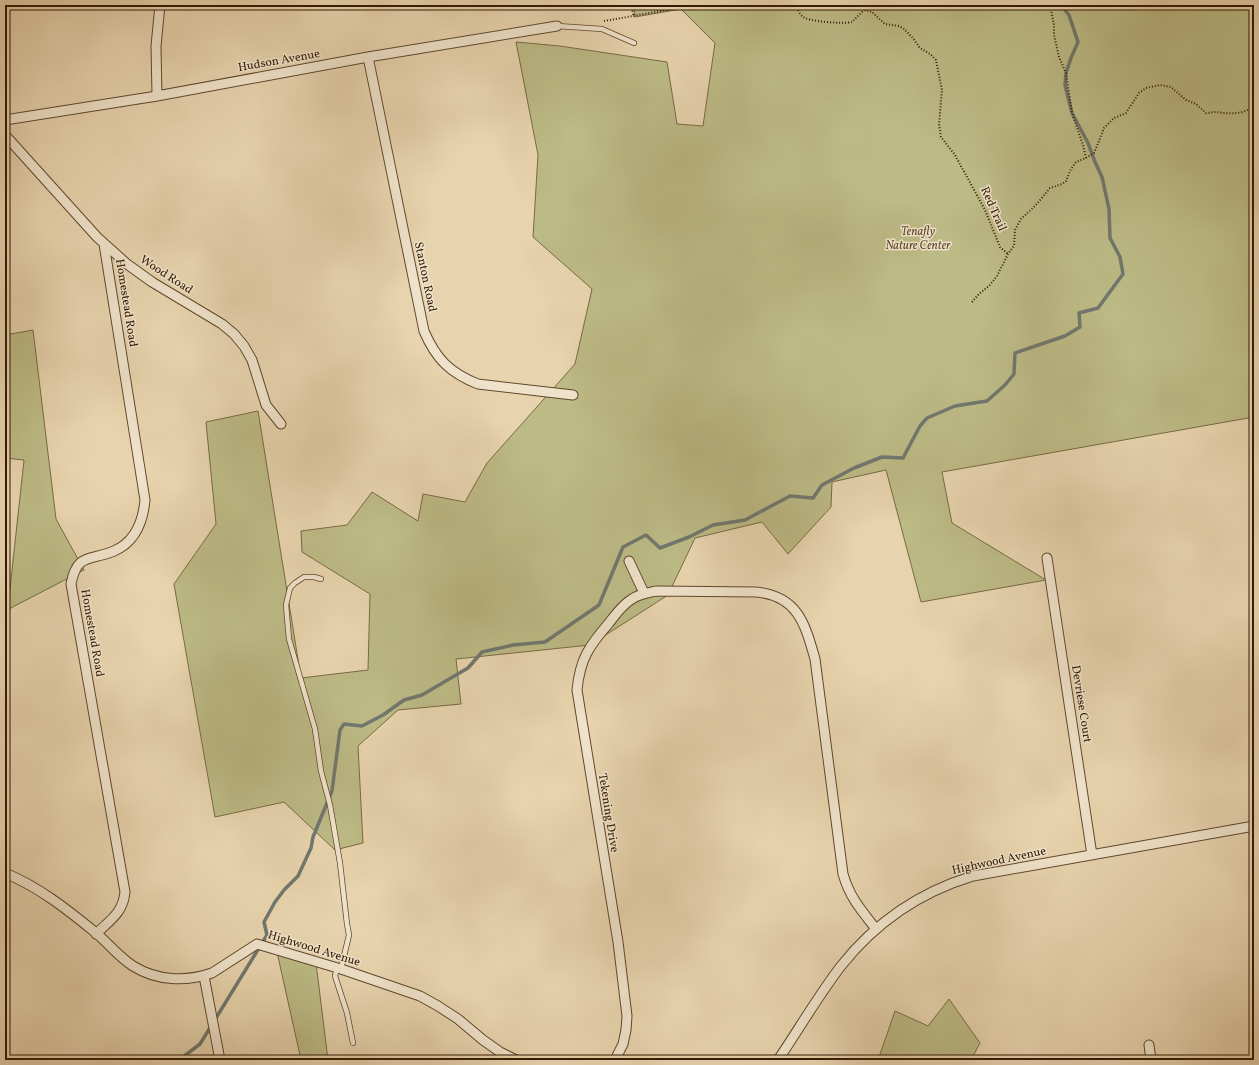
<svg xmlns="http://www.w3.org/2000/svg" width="1259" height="1065" viewBox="0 0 1259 1065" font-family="Vollkorn,serif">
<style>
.green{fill:#bcba85;stroke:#786a44}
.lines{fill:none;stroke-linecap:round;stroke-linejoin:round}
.stream{stroke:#71776e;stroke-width:3.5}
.lane-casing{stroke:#60482e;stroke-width:6}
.street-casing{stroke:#60482e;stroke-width:11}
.path{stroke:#331903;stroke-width:2;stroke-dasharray:1 2;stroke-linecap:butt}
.lane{stroke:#efe2ca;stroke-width:4.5}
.street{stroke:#efe2ca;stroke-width:9}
.labels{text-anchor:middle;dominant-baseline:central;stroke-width:3;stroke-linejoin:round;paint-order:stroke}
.street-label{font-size:12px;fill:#331903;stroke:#efe2ca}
.park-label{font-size:12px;font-style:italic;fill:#5c492a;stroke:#efe2ca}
</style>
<rect width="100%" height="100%" fill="#e7d3ad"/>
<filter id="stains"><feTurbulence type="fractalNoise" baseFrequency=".005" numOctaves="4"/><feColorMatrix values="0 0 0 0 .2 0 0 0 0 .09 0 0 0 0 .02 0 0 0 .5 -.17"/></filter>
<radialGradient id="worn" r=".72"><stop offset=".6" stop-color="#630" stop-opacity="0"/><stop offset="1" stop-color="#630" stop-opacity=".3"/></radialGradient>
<path class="green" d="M 634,5 L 1254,5 L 1254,417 L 942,472 L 952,523 L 1046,580 L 921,602 L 886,470 L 832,482 L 831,507 L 788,554 L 762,522 L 695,538 L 668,595 L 590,645 L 456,659 L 461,704 L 398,710 L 358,746 L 363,843 L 335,850 L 284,802 L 215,817 L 174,584 L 216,524 L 206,422 L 258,411 L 301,678 L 368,670 L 370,594 L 302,552 L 301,531 L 347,525 L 372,492 L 418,521 L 423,494 L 465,502 L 487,463 L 575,364 L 592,289 L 533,237 L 538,155 L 516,42 L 560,46 L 667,62 L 677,124 L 703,126 L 715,43 L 681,9 L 635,17 Z
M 33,330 L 56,519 L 84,570 L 7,610 L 5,656 L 5,598 L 9,598 L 24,460 L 5,458 L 5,335 Z
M 277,952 L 316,963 L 328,1060 L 301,1060 Z
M 949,999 L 980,1043 L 971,1060 L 878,1060 L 895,1011 L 928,1026 Z"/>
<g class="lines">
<path class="stream" d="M 179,1060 L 200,1044 L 267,935 L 264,922 L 275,902 L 284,890 L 298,876 L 311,848 L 313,837 L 332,791 L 340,730 L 344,724 L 362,726 L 383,715 L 404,700 L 422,695 L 468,668 L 482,652 L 513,645 L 545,642 L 599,605 L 623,547 L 646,535 L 660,548 L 689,537 L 713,525 L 745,520 L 790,496 L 813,498 L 822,485 L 854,468 L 882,457 L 903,458 L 920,426 L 927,418 L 955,406 L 987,401 L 1005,385 L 1014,374 L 1015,353 L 1065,336 L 1080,327 L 1079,313 L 1098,308 L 1123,274 L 1120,257 L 1110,238 L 1109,209 L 1102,177 L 1095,162 L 1088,143 L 1072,113 L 1065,85 L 1066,73 L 1071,58 L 1078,42 L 1069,15 L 1061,5"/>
<defs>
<path id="lane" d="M 557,26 L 602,29 L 634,43
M 321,579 L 314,577 L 304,577 L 295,583 L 290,588 L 286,605 L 289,639 L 315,729 L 321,771 L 330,805 L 340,863 L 347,924 L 349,935 L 341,969
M 337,968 L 335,976 L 347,1013 L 353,1043"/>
<path id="street" d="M 368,57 L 424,331 C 436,359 450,373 478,384 L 573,395
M 157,96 L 156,46 L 160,5
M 5,120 L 157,96 L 368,57 L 557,26
M 5,135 L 97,237 L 127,264 L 152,282 L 222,324 L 234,334 L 244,346 L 252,360 L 266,405 L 281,424
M 1047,558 L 1092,855
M 629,561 L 644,593
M 5,873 C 39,887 68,910 96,933 C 109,944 119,957 133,966 C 157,981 186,982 212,973 L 257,944 L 341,969 L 420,996 L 438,1006 L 458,1019 L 483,1040 L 500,1052 L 516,1060
M 96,934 C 110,920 123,913 125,892 L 71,584 C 77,552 91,561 114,551 C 135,542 143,522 145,500 L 104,244
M 204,976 L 220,1060
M 1149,1045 L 1151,1060
M 615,1060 L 623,1044 L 626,1030 L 627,1016 L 618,942 L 577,690 C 580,659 589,646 609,623 C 616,614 622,605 632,599 C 639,594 647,593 656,591 L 756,592 C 798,596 805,624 815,659 L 843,874 C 850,898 861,910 876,929
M 778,1060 C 799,1029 818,996 841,966 C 875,923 920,892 973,876 L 1254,826"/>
</defs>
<use href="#lane" class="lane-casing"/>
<use href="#street" class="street-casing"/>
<path class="path" d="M 631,5 L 634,17
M 795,5 C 797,8 799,13 802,16 C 808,22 843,24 852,22 L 863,11 L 865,10 L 872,12 L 885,24 L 899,26 L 903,28 L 913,38 L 920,48 L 930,54 L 936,60 L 942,90 L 939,124 L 941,137 L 955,155 L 985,210 L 1000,247 L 1008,254
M 604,21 L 695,5
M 1086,158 L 1094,153 L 1097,146 L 1104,128 L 1114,118 L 1126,113 L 1139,93 L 1146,88 L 1160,85 L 1171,87 L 1186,100 L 1196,104 L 1206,113 C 1209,113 1212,112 1216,112 C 1230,114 1242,115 1254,106
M 972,302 L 979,294 L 989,286 L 997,276 L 1008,254 L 1014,246 L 1015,230 L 1021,219 L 1036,205 L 1050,188 L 1062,184 L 1066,181 L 1071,169 L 1076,162 L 1086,158 L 1083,145 L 1072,113 L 1066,73 L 1059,57 L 1054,35 L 1054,25 L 1050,5"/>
<use href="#lane" class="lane"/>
<use href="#street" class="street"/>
</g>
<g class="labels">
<g class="street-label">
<text transform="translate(279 61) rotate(-10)">Hudson Avenue</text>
<text transform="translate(993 209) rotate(66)">Red Trail</text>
<text transform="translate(166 275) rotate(33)">Wood Road</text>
<text transform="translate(425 277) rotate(78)">Stanton Road</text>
<text transform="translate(126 303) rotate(81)">Homestead Road</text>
<text transform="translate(92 633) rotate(80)">Homestead Road</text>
<text transform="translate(1081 704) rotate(81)">Devriese Court</text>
<text transform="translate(608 813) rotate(81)">Tekening Drive</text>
<text transform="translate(999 861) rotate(-12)">Highwood Avenue</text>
<text transform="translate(314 949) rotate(17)">Highwood Avenue</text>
</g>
<g class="park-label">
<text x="918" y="232">Tenafly<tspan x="918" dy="14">Nature Center</tspan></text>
</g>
</g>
<rect width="1259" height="1065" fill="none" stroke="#e7d3ad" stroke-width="20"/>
<rect x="6" y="6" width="1247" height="1053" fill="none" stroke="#331903" stroke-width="2"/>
<rect x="10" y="10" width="1239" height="1045" fill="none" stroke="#331903"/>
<rect width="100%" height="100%" filter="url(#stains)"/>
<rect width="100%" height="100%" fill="url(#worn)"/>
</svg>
